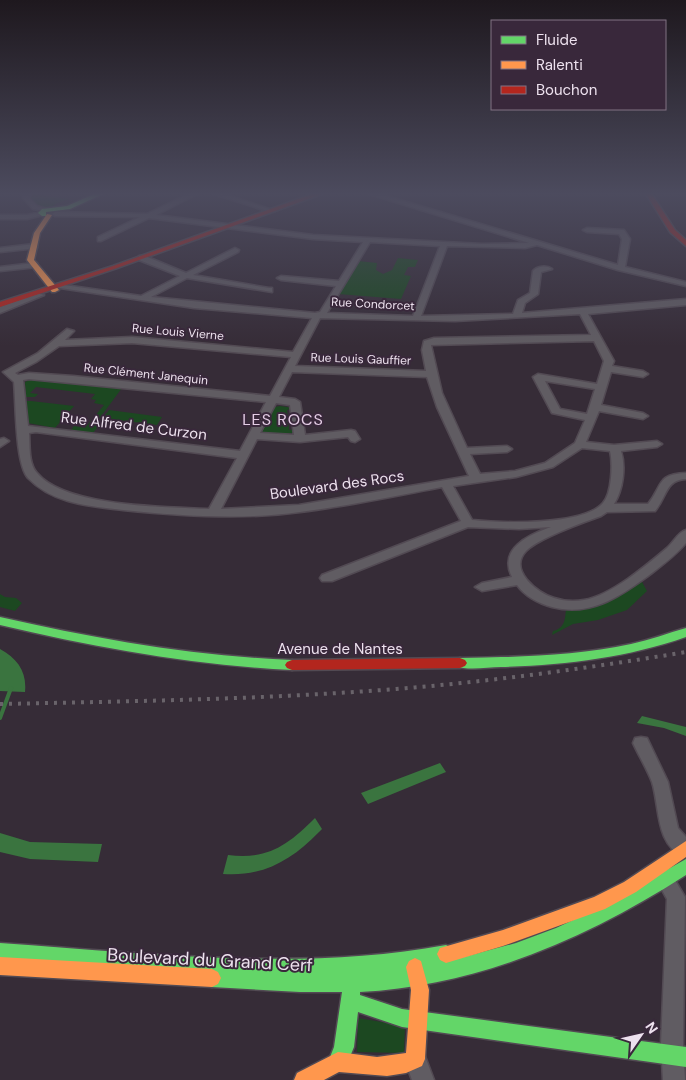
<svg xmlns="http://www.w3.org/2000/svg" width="686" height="1080" viewBox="0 0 686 1080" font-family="'DM Sans',sans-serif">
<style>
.green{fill:#1c4821}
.water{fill:#3a743f}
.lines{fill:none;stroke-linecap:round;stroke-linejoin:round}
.stream{stroke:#3a743f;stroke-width:4}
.street-casing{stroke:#524a53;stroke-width:3}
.fast-casing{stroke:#524a53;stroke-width:3}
.slow-casing{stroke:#524a53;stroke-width:3}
.jam-casing{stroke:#524a53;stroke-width:3}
.street{fill:#605c62;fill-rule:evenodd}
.fast{fill:#63d668;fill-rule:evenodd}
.slow{fill:#ff974d;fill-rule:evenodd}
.jam{fill:#b3261e;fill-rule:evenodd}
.rail{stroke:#69636a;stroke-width:4;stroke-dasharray:3 6;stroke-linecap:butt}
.labels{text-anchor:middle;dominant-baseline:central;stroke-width:4;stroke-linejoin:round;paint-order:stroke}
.far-street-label{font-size:12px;fill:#ede1ee;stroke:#39283b}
.street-label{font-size:15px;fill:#ede1ee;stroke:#39283b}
.neighbourhood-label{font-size:16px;letter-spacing:1px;fill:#e3cce4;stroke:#39283b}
.near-street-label{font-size:18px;fill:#ede1ee;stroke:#39283b}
</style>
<rect width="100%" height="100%" fill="#362c37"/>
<path class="green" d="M 32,194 L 69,199 L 53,205 L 59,207 C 47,207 39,209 30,198 Z
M 398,258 L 418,260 L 415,267 L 408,267 L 404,275 L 411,276 L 401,299 L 338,294 L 358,261 L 377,263 L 376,270 L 383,274 L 392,270 Z
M 32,379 L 122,388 L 99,419 L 104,420 L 92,434 L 70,431 L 74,426 L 85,428 L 104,405 L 94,403 L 96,400 L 91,399 L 95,394 L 36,387 L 30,393 L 38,394 L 35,397 L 26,397 L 25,382 Z
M 26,401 L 31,401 L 74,406 L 55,428 L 28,423 Z
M 280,406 L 294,408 L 287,410 L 289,430 L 295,429 L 294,433 L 261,434 L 275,407 Z
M 109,410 L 162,417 L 157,425 L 103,418 Z
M 641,580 L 647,591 L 627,610 L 598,620 L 573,624 L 552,635 L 553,631 C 565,628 565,620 566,609 C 595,613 618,597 641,580 Z
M 0,594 L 5,597 L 16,598 L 22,603 L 15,611 L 0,607 Z
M 358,1018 L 405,1026 L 404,1053 L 357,1052 Z"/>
<path class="water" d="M 0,649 C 18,659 27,672 25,692 L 0,691 Z
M 642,716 L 686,727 L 686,736 L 664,728 L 637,723 Z
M 440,763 L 446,772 L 368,804 L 361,793 Z
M 315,818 L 322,829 L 319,832 C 292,860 263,877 223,874 L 228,855 C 268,860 288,845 315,818 Z
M 0,833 L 30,842 L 102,844 L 98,862 L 30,859 L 0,852 Z"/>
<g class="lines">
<path class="stream" d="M 0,718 L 11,688"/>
<defs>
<path id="street" d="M 24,194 L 31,194 L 29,198 L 37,206 L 46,209 L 46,211 L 33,209 L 23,198 Z
M 188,194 L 197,194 L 156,215 L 313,235 L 482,244 L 529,243 L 369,194 L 380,194 L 618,265 L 622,239 L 619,234 L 587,232 L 583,230 L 587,228 L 624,230 L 630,239 L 625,267 L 686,282 L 686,286 L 618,270 L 537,245 L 525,248 L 447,246 L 421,316 L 513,314 L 518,300 L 530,293 L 533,271 C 537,266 547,265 552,269 L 541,272 L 538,294 L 525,303 L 522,313 L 686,299 L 686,305 L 588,314 L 614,361 L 612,366 L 643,371 L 648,374 L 643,377 L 611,372 L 601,405 L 643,413 L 648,416 L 643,419 L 599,411 L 586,442 L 614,445 L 657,441 L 662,444 L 657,447 L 621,451 C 626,467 623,490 614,504 L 648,504 C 663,486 656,474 686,473 L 686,479 C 665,480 667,497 655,511 L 607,512 L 601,516 C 584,522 537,539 526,551 C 508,570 537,593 554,598 C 563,601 574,602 584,600 C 610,596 647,565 667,548 C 673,543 678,532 686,530 L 686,543 C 675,556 661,566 648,576 C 619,597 590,617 552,607 C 538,603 526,597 517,585 L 482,591 L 475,587 L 482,583 L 512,577 C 498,549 528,535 551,527 L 519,529 L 468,527 L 332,581 L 322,581 L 320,578 L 322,575 L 461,521 L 442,487 C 395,496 348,506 300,512 C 244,520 180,516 123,510 C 90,506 53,504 28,478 C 15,463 16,404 14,382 L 3,372 L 38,353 L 67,329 L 74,331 L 65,340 L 132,337 L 293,352 L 312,318 L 194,308 L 60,288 L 57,288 L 57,284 L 141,296 L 180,276 L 139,260 L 139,256 L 145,256 L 186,273 L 235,248 L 239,250 L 238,252 L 193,275 L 269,288 L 272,288 L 272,292 L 187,278 L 151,297 L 315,313 L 320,312 L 336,286 L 281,280 L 277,278 L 281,276 L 339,281 L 363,242 L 313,239 L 149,218 L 101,241 L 98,241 L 98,237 L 140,217 L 55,216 L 52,214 L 55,212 L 147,214 ZM 370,242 L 440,246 L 413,316 L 327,313 ZM 580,314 L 591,335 L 434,338 L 424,341 L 422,350 L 426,371 L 295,366 L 320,318 L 455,321 ZM 594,341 L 604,361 L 597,384 L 538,374 L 533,377 L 552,413 L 585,420 L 575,443 L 545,463 L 515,471 L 480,474 L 470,454 L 507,452 L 512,449 L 507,446 L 467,448 L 442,393 L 431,345 ZM 132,343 L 291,357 L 270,396 L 73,376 L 29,373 L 18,375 L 15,373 L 36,362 L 59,346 ZM 292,372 L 427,377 L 437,407 L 469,476 L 299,505 L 221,509 L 257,439 L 300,442 L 348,437 L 351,441 L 355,442 L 360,439 L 355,431 L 351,430 L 305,435 L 300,402 L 295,399 L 279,397 ZM 29,379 L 266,402 L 240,451 L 28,426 L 23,380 ZM 545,381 L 595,389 L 587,414 L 560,409 ZM 276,403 L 290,405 L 294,435 L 260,433 ZM 36,432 L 237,458 L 209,509 C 166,507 65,507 37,473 C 28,463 30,445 29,433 ZM 582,448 L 610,451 C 613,463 612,493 603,503 C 583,526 501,523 472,520 L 453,486 L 516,477 L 553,467 Z
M 214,194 L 225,194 L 275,211 L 270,212 Z
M 41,212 L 44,214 L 43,215 L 27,219 L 0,219 L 0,215 L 27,215 Z
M 34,244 L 37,244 L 37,248 L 0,252 L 0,248 Z
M 34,263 L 37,263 L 37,267 L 0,271 L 0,267 Z
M 37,293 L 44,295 L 0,313 L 0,307 Z
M 4,438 L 9,441 L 0,447 L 0,439 Z
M 641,737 L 647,738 L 668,782 L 678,828 L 686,837 L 685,857 C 655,846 660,807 652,782 C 647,769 639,756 633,743 L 635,738 Z
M 666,873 L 672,875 L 685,897 L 683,1044 L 685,1080 L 663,1080 L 661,1044 L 667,899 L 657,881 L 660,875 Z
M 415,1048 L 423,1051 L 434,1080 L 412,1080 L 404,1059 L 407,1051 Z"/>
<path id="fast" d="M 94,194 L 103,194 L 70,209 L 46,212 L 46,216 L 42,216 L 38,213 L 42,209 L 67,206 Z
M 0,617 C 97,639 193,656 292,660 L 297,662 L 299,665 L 297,668 L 292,670 C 193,665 97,648 0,625 Z
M 686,628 L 686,637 C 626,658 565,665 501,667 C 487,667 469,671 455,666 L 453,663 L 455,660 L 460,658 C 517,657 575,656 631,644 C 650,640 668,633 686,628 Z
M 686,859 L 686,875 C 588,938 478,986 360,992 L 360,995 L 402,1009 L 686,1047 L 686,1067 L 402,1027 L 358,1012 L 354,1047 L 345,1069 L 338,1072 L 331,1069 L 328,1062 L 334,1047 L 342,992 L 300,992 L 212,987 L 206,984 L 203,978 L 205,973 L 0,961 L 0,943 C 147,953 300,972 446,945 L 452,948 L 455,954 L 452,960 L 449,961 L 516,943 L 556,928 L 597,909 Z"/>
<path id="slow" d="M 47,214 L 52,215 L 40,233 L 34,260 L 59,290 L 55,292 L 52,292 L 27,260 L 34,233 Z
M 686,841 L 686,857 L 636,892 L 605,909 L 503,946 L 446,963 L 440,960 L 437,954 L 440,948 L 503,930 L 594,897 L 624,882 Z
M 0,957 L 212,969 L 218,972 L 221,978 L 218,984 L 212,987 L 0,975 Z
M 415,958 L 421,961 L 429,990 L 425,1059 L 422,1066 L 406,1073 L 387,1076 L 339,1072 L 324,1080 L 294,1080 L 297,1073 L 338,1052 L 377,1057 L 406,1053 L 411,990 L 406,967 L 409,961 Z"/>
<path id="jam" d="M 312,194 L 322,194 L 117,268 L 0,307 L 0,302 L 113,266 Z
M 646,194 L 652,194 L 675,230 L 686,240 L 686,246 L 670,232 Z
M 460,658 L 465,660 L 467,663 L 465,666 L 460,668 L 292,670 L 287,668 L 285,665 L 287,662 L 292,660 Z"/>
</defs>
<use href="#street" class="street-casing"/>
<use href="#fast" class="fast-casing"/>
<use href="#slow" class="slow-casing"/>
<use href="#jam" class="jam-casing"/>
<use href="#street" class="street"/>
<use href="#fast" class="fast"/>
<use href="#slow" class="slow"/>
<use href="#jam" class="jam"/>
<path class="rail" d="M 0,704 C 144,701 288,699 431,686 C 517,678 601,666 686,652"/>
</g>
<linearGradient id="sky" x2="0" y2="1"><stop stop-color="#1e181e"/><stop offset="0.56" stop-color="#4c4b5e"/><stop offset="1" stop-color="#4c4b5e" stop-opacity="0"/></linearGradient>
<rect width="686" height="346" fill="url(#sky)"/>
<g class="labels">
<g class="far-street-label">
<text transform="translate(373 304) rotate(3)">Rue Condorcet</text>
<text transform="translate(178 332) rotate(5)">Rue Louis Vierne</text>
<text transform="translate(361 359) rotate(2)">Rue Louis Gauffier</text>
<text transform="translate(146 374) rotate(6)">Rue Clément Janequin</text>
</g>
<g class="street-label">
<text transform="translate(134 426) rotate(7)">Rue Alfred de Curzon</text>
<text transform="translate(337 485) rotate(-8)">Boulevard des Rocs</text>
<text x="340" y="649">Avenue de Nantes</text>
</g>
<g class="neighbourhood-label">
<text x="283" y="419">LES ROCS</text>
</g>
<g class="near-street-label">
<text transform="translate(210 960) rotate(3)">Boulevard du Grand Cerf</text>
</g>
</g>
<rect x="491" y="20" width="175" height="90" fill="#39283b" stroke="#817283"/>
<rect x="501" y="36" width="25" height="8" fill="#63d668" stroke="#817283"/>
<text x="536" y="45" font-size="15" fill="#ede1ee">Fluide</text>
<rect x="501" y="61" width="25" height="8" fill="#ff974d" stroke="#817283"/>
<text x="536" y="70" font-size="15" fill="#ede1ee">Ralenti</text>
<rect x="501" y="86" width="25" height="8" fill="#b3261e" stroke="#817283"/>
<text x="536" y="95" font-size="15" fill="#ede1ee">Bouchon</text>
<g transform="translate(641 1035) rotate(56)" stroke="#39283b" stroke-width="4" paint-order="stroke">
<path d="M0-4L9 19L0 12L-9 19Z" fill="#ede1ee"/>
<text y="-8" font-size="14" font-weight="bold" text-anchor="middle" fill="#ede1ee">N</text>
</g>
</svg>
